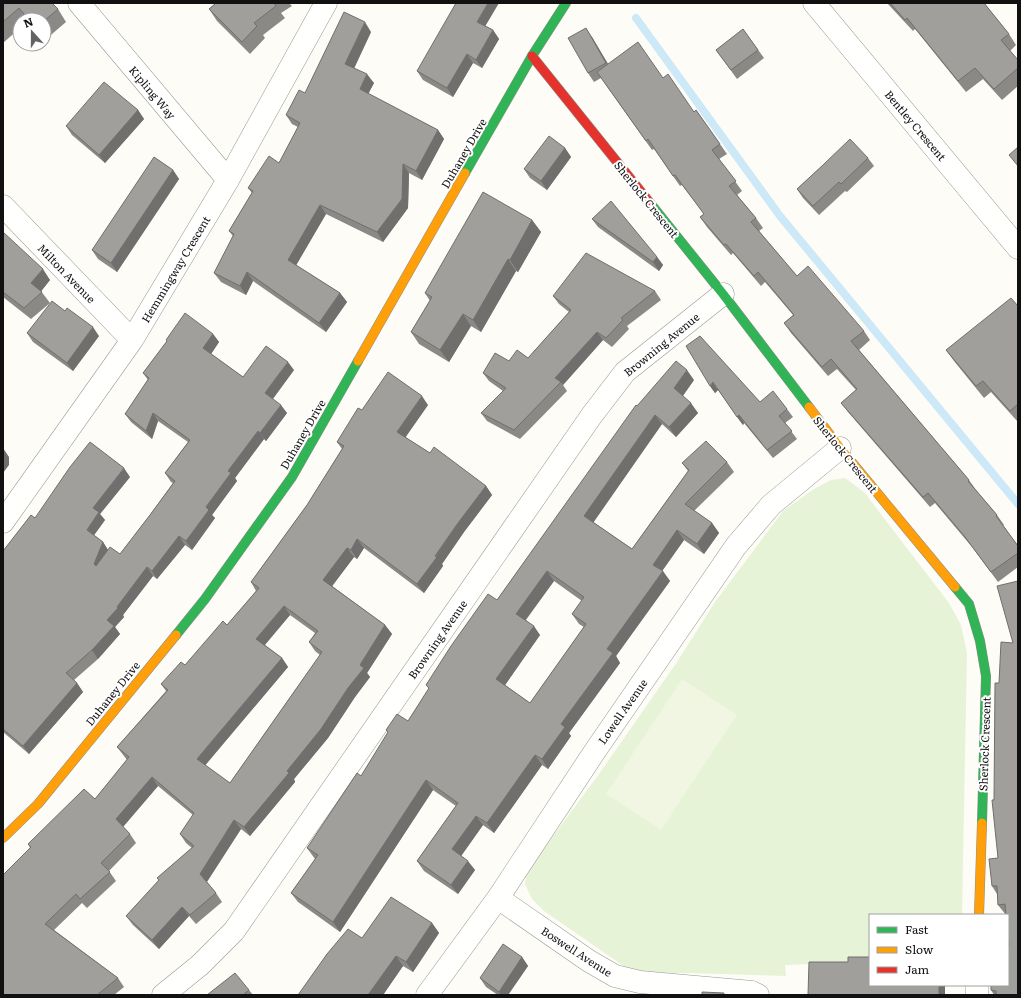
<svg xmlns="http://www.w3.org/2000/svg" width="1021" height="998" viewBox="0 0 1021 998" font-family="Literata,serif">
<style>
.grass{fill:#e7f3d7}
.pitch{fill:#f0f6e1}
.lines{fill:none;stroke-linecap:round;stroke-linejoin:round}
.stream{stroke:#cde8f7;stroke-width:8}
.street-casing{stroke:#979795;stroke-width:23}
.fast-casing{stroke:#8e8d8b;stroke-width:10}
.slow-casing{stroke:#8e8d8b;stroke-width:10}
.jam-casing{stroke:#8e8d8b;stroke-width:10}
.street{stroke:#fffffe;stroke-width:22}
.fast{stroke:#30b455;stroke-width:9}
.slow{stroke:#ff9f0a;stroke-width:9}
.jam{stroke:#e5322d;stroke-width:9}
.wall{fill:#8a8986;fill-rule:evenodd}
.shaded-wall{fill:#716f6d}
.building{fill:#a19f9c;stroke:#716f6d;fill-rule:evenodd}
.labels{text-anchor:middle;dominant-baseline:central;stroke-width:4;stroke-linejoin:round;paint-order:stroke}
.street-label{font-size:11px;fill:#111;stroke:#fff}
</style>
<rect width="100%" height="100%" fill="#fdfcf7"/>
<path class="grass" d="M 845,478 L 864,492 L 949,603 L 961,625 L 967,653 L 962,915 L 870,915 L 870,962 L 785,965 L 786,976 L 688,973 L 649,974 L 628,969 L 544,911 L 532,899 L 525,884 L 526,876 L 537,858 L 599,774 L 677,662 L 715,602 L 783,511 L 814,489 L 831,480 Z"/>
<path class="pitch" d="M 682,679 L 737,715 L 661,830 L 606,794 Z"/>
<g class="lines">
<path class="stream" d="M 636,18 L 780,216 L 1018,504"/>
<defs>
<path id="street" d="M 79,3 L 228,180
M 814,3 L 1018,248
M 3,206 L 132,340
M 3,522 L 132,340 L 228,180 L 326,3
M 498,898 L 589,961 L 615,976 L 640,982 L 752,992 L 758,995
M 163,995 L 200,965 L 234,931 L 592,415 L 625,372 L 723,294
M 427,995 L 498,898 L 595,751 L 736,546 L 771,505 L 840,448
M 977,995 L 977,985"/>
<path id="fast" d="M 465,173 L 532,56 L 566,3
M 650,203 L 723,294 L 809,407
M 955,587 L 969,604 L 980,641 L 986,676 L 982,823
M 176,635 L 205,599 L 292,477 L 358,361"/>
<path id="slow" d="M 358,361 L 465,173
M 809,407 L 840,448 L 955,587
M 3,838 L 38,804 L 176,635
M 979,915 L 982,823"/>
<path id="jam" d="M 532,56 L 650,203"/>
</defs>
<use href="#street" class="street-casing"/>
<use href="#fast" class="fast-casing"/>
<use href="#slow" class="slow-casing"/>
<use href="#jam" class="jam-casing"/>
<use href="#street" class="street"/>
<use href="#fast" class="fast"/>
<use href="#slow" class="slow"/>
<use href="#jam" class="jam"/>
</g>
<path class="wall" d="M 3,3 L 58,9 L 66,22 L 45,40 L 44,39 L 44,20 L 20,20 L 20,28 L 3,43 Z
M 216,3 L 289,3 L 292,6 L 281,13 L 285,18 L 263,35 L 265,38 L 250,54 L 217,21 L 209,9 Z
M 887,3 L 984,3 L 1009,34 L 1016,45 L 1010,51 L 1018,60 L 1018,86 L 1002,100 L 983,79 L 966,92 L 915,29 L 913,31 Z
M 486,26 L 493,30 L 499,39 L 482,68 L 473,63 L 453,97 L 423,80 L 417,71 Z
M 743,29 L 764,58 L 737,79 L 716,50 Z
M 371,32 L 354,68 L 374,83 L 368,94 L 438,130 L 444,139 L 422,180 L 409,173 L 408,208 L 383,242 L 326,214 L 296,265 L 340,293 L 347,302 L 326,332 L 253,281 L 246,295 L 221,282 L 214,273 L 233,236 L 229,231 L 252,193 L 248,188 L 279,163 L 298,127 L 292,124 L 286,115 L 305,93 Z
M 592,37 L 608,64 L 663,78 L 694,112 L 696,110 L 727,154 L 719,159 L 742,191 L 737,195 L 756,218 L 763,228 L 759,231 L 797,276 L 864,331 L 870,340 L 859,350 L 969,480 L 976,490 L 997,515 L 1004,525 L 1003,525 L 1018,546 L 1018,567 L 998,582 L 972,547 L 935,503 L 930,507 L 848,412 L 841,403 L 856,390 L 837,369 L 828,376 L 791,333 L 784,323 L 793,315 L 765,282 L 761,286 L 733,253 L 731,255 L 707,227 L 700,217 L 704,214 L 682,185 L 680,186 L 654,149 L 652,150 L 601,78 L 594,82 L 588,73 Z
M 138,110 L 144,119 L 105,163 L 72,135 L 66,126 Z
M 565,148 L 571,157 L 547,190 L 530,178 L 524,169 Z
M 868,158 L 874,166 L 847,192 L 845,191 L 819,215 L 803,198 L 797,189 L 823,165 Z
M 173,170 L 179,179 L 117,272 L 98,259 L 92,250 Z
M 592,219 L 657,257 L 663,265 L 659,271 L 598,227 Z
M 532,220 L 541,232 L 518,272 L 516,271 L 481,332 L 471,326 L 449,362 L 419,344 L 411,332 L 430,301 L 425,293 Z
M 3,232 L 50,280 L 41,291 L 50,303 L 31,319 L 3,297 Z
M 655,291 L 661,300 L 627,326 L 629,329 L 612,347 L 603,340 L 563,385 L 567,391 L 520,439 L 487,421 L 481,413 L 503,391 L 489,381 L 483,373 L 509,361 L 528,358 L 569,312 L 559,304 L 553,296 Z
M 1018,306 L 1018,422 L 991,392 L 984,398 L 954,361 L 946,350 Z
M 27,333 L 99,336 L 73,371 L 33,342 Z
M 213,334 L 219,342 L 211,354 L 243,377 L 294,370 L 273,399 L 287,413 L 266,441 L 264,439 L 235,478 L 237,481 L 212,515 L 215,518 L 192,550 L 185,545 L 157,579 L 153,576 L 123,615 L 124,617 L 115,627 L 120,634 L 98,659 L 74,680 L 77,683 L 83,692 L 29,754 L 3,732 L 3,551 L 35,518 L 130,477 L 100,514 L 105,520 L 94,535 L 103,542 L 108,550 L 120,554 L 150,515 L 173,483 L 171,482 L 165,473 L 188,442 L 158,421 L 152,439 L 131,422 L 125,414 L 148,380 L 143,373 L 167,342 L 166,340 Z
M 694,380 L 683,396 L 698,413 L 676,437 L 662,424 L 593,522 L 632,549 L 688,471 L 682,463 L 727,462 L 734,472 L 694,511 L 712,523 L 719,533 L 704,554 L 684,540 L 662,571 L 670,581 L 616,656 L 620,663 L 569,733 L 571,736 L 548,769 L 542,765 L 494,833 L 483,825 L 461,856 L 475,870 L 458,894 L 424,871 L 417,861 L 456,806 L 433,790 L 340,932 L 298,902 L 291,893 L 315,859 L 307,848 L 361,776 L 388,733 L 386,730 L 408,721 L 429,689 L 426,685 L 497,600 L 637,406 ZM 554,581 L 582,601 L 572,614 L 579,624 L 584,627 L 530,703 L 505,685 L 540,635 L 526,620 Z
M 710,386 L 760,402 L 787,409 L 793,417 L 785,423 L 797,439 L 773,458 L 744,423 L 743,425 L 718,390 L 715,393 Z
M 428,405 L 405,437 L 430,453 L 486,486 L 492,495 L 464,532 L 442,564 L 443,566 L 424,593 L 364,548 L 357,559 L 354,557 L 332,586 L 385,625 L 392,634 L 367,673 L 370,677 L 355,697 L 328,738 L 294,779 L 295,782 L 250,836 L 241,829 L 207,882 L 216,893 L 222,902 L 196,924 L 189,916 L 159,949 L 133,925 L 126,916 L 159,881 L 157,878 L 192,848 L 186,843 L 180,834 L 193,815 L 158,786 L 123,827 L 130,834 L 136,843 L 109,871 L 116,881 L 87,908 L 82,903 L 54,930 L 118,978 L 124,987 L 114,995 L 3,995 L 3,875 L 30,848 L 28,844 L 95,799 L 127,760 L 124,756 L 117,747 L 166,691 L 161,684 L 185,665 L 227,625 L 256,591 L 251,582 L 307,505 L 342,449 L 337,442 L 362,410 ZM 290,615 L 315,633 L 309,642 L 315,651 L 320,655 L 230,783 L 205,765 L 288,667 L 282,658 L 265,645 Z
M 1018,581 L 1018,995 L 994,995 L 991,990 L 1009,946 L 1008,915 L 1006,915 L 998,905 L 997,894 L 992,886 L 998,858 L 994,800 L 1013,643 Z
M 432,923 L 439,933 L 413,972 L 403,966 L 383,995 L 298,995 L 362,938 Z
M 522,957 L 528,966 L 508,995 L 498,995 L 486,987 L 480,978 Z
M 249,990 L 253,995 L 207,995 Z"/>
<path class="shaded-wall" d="M 488,3 L 499,3 L 483,30 L 477,22 Z
M 365,22 L 371,32 L 352,73 L 345,64 Z
M 586,28 L 592,37 L 612,71 L 606,63 Z
M 493,30 L 499,39 L 482,68 L 476,60 Z
M 467,54 L 473,63 L 453,97 L 447,88 Z
M 367,74 L 374,83 L 366,98 L 360,89 Z
M 138,110 L 144,119 L 105,163 L 99,155 Z
M 438,130 L 444,139 L 422,180 L 416,171 Z
M 565,148 L 571,157 L 547,190 L 541,181 Z
M 403,164 L 409,173 L 408,208 L 383,242 L 377,232 Z
M 173,170 L 179,179 L 117,272 L 111,263 Z
M 320,205 L 326,214 L 294,269 L 288,260 Z
M 532,220 L 541,232 L 518,272 L 510,260 Z
M 657,257 L 663,265 L 659,271 L 653,262 Z
M 508,259 L 516,271 L 481,332 L 473,320 Z
M 43,269 L 50,280 L 39,294 L 31,283 Z
M 247,272 L 253,281 L 246,295 L 240,286 Z
M 340,293 L 347,302 L 326,332 L 319,323 Z
M 463,314 L 471,326 L 449,362 L 440,350 Z
M 93,327 L 99,336 L 73,371 L 67,363 Z
M 597,332 L 603,340 L 563,385 L 561,382 L 555,378 Z
M 213,334 L 219,342 L 209,357 L 203,348 Z
M 288,362 L 294,370 L 271,401 L 265,393 Z
M 687,370 L 694,380 L 681,398 L 674,388 Z
M 713,382 L 718,390 L 715,393 L 710,386 Z
M 422,396 L 428,405 L 403,441 L 397,432 Z
M 691,403 L 698,413 L 676,437 L 669,427 Z
M 281,405 L 287,413 L 266,441 L 260,433 Z
M 153,413 L 158,421 L 152,439 L 146,431 Z
M 655,415 L 662,424 L 591,526 L 584,516 Z
M 739,415 L 744,423 L 743,425 L 737,417 Z
M 258,431 L 264,439 L 235,478 L 237,481 L 212,515 L 215,518 L 192,550 L 186,541 L 206,507 L 228,471 Z
M 3,448 L 9,457 L 9,465 L 3,473 Z
M 124,468 L 130,477 L 100,514 L 105,520 L 92,538 L 87,530 L 93,508 Z
M 486,486 L 492,495 L 464,532 L 442,564 L 443,566 L 424,593 L 417,584 L 458,523 Z
M 712,523 L 719,533 L 704,554 L 697,544 Z
M 677,530 L 684,540 L 660,574 L 653,565 Z
M 179,536 L 185,545 L 157,579 L 152,571 Z
M 357,539 L 364,548 L 357,559 L 351,550 Z
M 103,542 L 108,550 L 99,573 L 94,564 Z
M 347,548 L 354,557 L 330,589 L 323,580 Z
M 147,567 L 153,576 L 123,615 L 124,617 L 115,627 L 120,634 L 98,659 L 92,650 L 107,620 Z
M 547,571 L 554,581 L 523,623 L 516,614 Z
M 663,571 L 670,581 L 616,656 L 620,663 L 569,733 L 571,736 L 548,769 L 542,759 L 561,724 L 607,649 Z
M 284,606 L 290,615 L 262,648 L 256,639 Z
M 385,625 L 392,634 L 367,673 L 370,677 L 355,697 L 328,738 L 294,779 L 295,782 L 250,836 L 244,827 L 287,771 L 360,665 Z
M 534,626 L 540,635 L 503,688 L 496,679 Z
M 282,658 L 288,667 L 203,768 L 197,759 Z
M 77,683 L 83,692 L 29,754 L 23,746 Z
M 535,755 L 542,765 L 494,833 L 487,823 Z
M 152,777 L 158,786 L 122,828 L 116,819 Z
M 426,780 L 433,790 L 340,932 L 333,922 Z
M 476,816 L 483,825 L 459,859 L 452,849 Z
M 234,820 L 241,829 L 206,883 L 200,874 Z
M 468,861 L 475,870 L 458,894 L 451,885 Z
M 182,907 L 189,916 L 159,949 L 152,940 Z
M 432,923 L 439,933 L 413,972 L 406,962 Z
M 396,956 L 403,966 L 383,995 L 368,995 Z
M 522,957 L 528,966 L 508,995 L 502,995 L 499,992 Z
M 939,985 L 945,985 L 945,995 L 939,995 Z"/>
<path class="building" d="M 3,3 L 52,3 L 58,9 L 44,21 L 44,20 L 29,20 L 19,8 L 3,22 Z
M 216,3 L 274,3 L 276,6 L 254,23 L 257,26 L 242,42 L 209,9 Z
M 456,3 L 488,3 L 477,22 L 493,30 L 476,60 L 467,54 L 447,88 L 417,71 Z
M 890,3 L 984,3 L 1009,34 L 1001,40 L 1018,60 L 1018,68 L 994,89 L 975,68 L 958,81 L 907,18 L 905,20 Z
M 344,12 L 365,22 L 345,64 L 367,74 L 360,89 L 438,130 L 416,171 L 403,164 L 402,199 L 377,232 L 320,205 L 288,260 L 340,293 L 319,323 L 247,272 L 240,286 L 214,273 L 234,234 L 229,231 L 253,191 L 248,188 L 269,156 L 279,163 L 300,123 L 286,115 L 299,90 L 305,93 Z
M 586,28 L 606,63 L 588,73 L 568,38 Z
M 743,29 L 758,50 L 731,70 L 716,50 Z
M 638,42 L 663,78 L 668,74 L 694,112 L 696,110 L 720,144 L 712,150 L 736,181 L 729,186 L 756,218 L 751,222 L 797,276 L 808,266 L 864,331 L 851,341 L 969,480 L 968,481 L 997,515 L 996,516 L 1018,546 L 1018,553 L 991,572 L 965,537 L 928,493 L 923,497 L 841,403 L 857,389 L 831,359 L 822,367 L 784,323 L 794,315 L 758,272 L 754,276 L 726,244 L 724,245 L 700,217 L 704,214 L 675,175 L 673,176 L 648,139 L 646,141 L 597,72 Z
M 104,82 L 138,110 L 99,155 L 66,126 Z
M 549,136 L 565,148 L 541,181 L 524,169 Z
M 850,139 L 868,158 L 841,184 L 839,182 L 813,206 L 797,189 L 823,165 Z
M 1018,147 L 1018,166 L 1009,155 Z
M 154,157 L 173,170 L 111,263 L 92,250 Z
M 483,192 L 532,220 L 510,260 L 508,259 L 473,320 L 463,314 L 440,350 L 411,332 L 432,297 L 425,293 Z
M 611,201 L 657,257 L 653,262 L 592,219 Z
M 3,232 L 43,269 L 31,283 L 42,292 L 24,308 L 3,292 Z
M 586,253 L 655,291 L 621,318 L 623,320 L 606,338 L 597,332 L 555,378 L 561,382 L 514,430 L 481,413 L 506,388 L 483,373 L 495,353 L 509,361 L 517,350 L 528,358 L 571,310 L 553,296 Z
M 1011,298 L 1018,306 L 1018,404 L 1010,411 L 983,381 L 976,386 L 946,350 Z
M 52,301 L 65,311 L 67,308 L 93,327 L 67,363 L 27,333 Z
M 185,313 L 213,334 L 203,348 L 243,377 L 266,346 L 288,362 L 265,393 L 281,405 L 260,433 L 258,431 L 228,471 L 231,473 L 206,507 L 209,510 L 186,541 L 179,536 L 152,571 L 147,567 L 117,607 L 118,608 L 107,620 L 114,626 L 92,650 L 66,673 L 77,683 L 23,746 L 3,729 L 3,551 L 31,515 L 35,518 L 70,467 L 90,442 L 124,468 L 93,508 L 99,512 L 87,530 L 103,542 L 94,564 L 96,566 L 110,547 L 120,554 L 150,515 L 175,481 L 165,473 L 190,440 L 153,413 L 146,431 L 125,414 L 149,378 L 143,373 L 167,341 L 166,340 Z
M 700,336 L 760,402 L 773,391 L 787,409 L 779,416 L 792,431 L 767,450 L 739,415 L 737,417 L 713,382 L 710,386 L 686,346 Z
M 676,361 L 687,370 L 674,388 L 691,403 L 669,427 L 655,415 L 584,516 L 632,549 L 689,470 L 682,463 L 706,441 L 727,462 L 685,504 L 712,523 L 697,544 L 677,530 L 653,565 L 663,571 L 607,649 L 613,653 L 561,724 L 565,727 L 542,759 L 535,755 L 487,823 L 476,816 L 452,849 L 468,861 L 451,885 L 417,861 L 458,803 L 426,780 L 333,922 L 291,893 L 318,855 L 307,848 L 357,773 L 361,776 L 388,732 L 386,730 L 397,714 L 408,721 L 429,688 L 426,685 L 451,646 L 488,594 L 497,600 L 636,405 L 637,406 ZM 547,571 L 584,597 L 572,614 L 586,624 L 530,703 L 496,679 L 534,626 L 516,614 Z
M 388,372 L 422,396 L 397,432 L 430,453 L 434,447 L 486,486 L 458,523 L 435,556 L 437,557 L 417,584 L 357,539 L 351,550 L 347,548 L 323,580 L 385,625 L 360,665 L 364,668 L 348,688 L 321,729 L 287,771 L 289,773 L 244,827 L 234,820 L 200,874 L 216,893 L 190,915 L 182,907 L 152,940 L 126,916 L 159,880 L 157,878 L 194,846 L 180,834 L 194,813 L 152,777 L 116,819 L 130,834 L 101,863 L 110,872 L 80,899 L 76,894 L 45,924 L 118,978 L 97,995 L 3,995 L 3,875 L 31,847 L 28,844 L 84,789 L 95,799 L 129,757 L 117,747 L 168,690 L 161,684 L 181,662 L 185,665 L 223,621 L 227,625 L 259,588 L 251,582 L 307,505 L 344,446 L 337,442 L 358,408 L 362,410 ZM 284,606 L 318,631 L 309,642 L 322,652 L 230,783 L 197,759 L 282,658 L 256,639 Z
M 1018,581 L 1018,995 L 996,995 L 996,991 L 991,990 L 991,985 L 1008,985 L 1008,946 L 1009,946 L 1008,931 L 1008,915 L 1006,915 L 1005,904 L 998,905 L 997,886 L 992,886 L 989,859 L 998,858 L 992,800 L 994,800 L 995,683 L 999,683 L 1001,642 L 1013,643 L 997,586 Z
M 391,897 L 432,923 L 406,962 L 396,956 L 368,995 L 298,995 L 327,954 L 348,929 L 362,938 Z
M 503,944 L 522,957 L 499,992 L 480,978 Z
M 848,957 L 870,957 L 870,985 L 939,985 L 939,995 L 808,995 L 809,962 L 848,962 Z
M 235,973 L 249,990 L 243,995 L 207,995 Z
M 702,992 L 724,993 L 724,995 L 702,995 Z"/>
<g class="labels">
<g class="street-label">
<text transform="translate(153 92) rotate(50)">Kipling Way</text>
<text transform="translate(916 125) rotate(50)">Bentley Crescent</text>
<text transform="translate(463 153) rotate(-60)">Duhaney Drive</text>
<text transform="translate(647 199) rotate(51)">Sherlock Crescent</text>
<text transform="translate(175 269) rotate(-59)">Hemmingway Crescent</text>
<text transform="translate(67 273) rotate(46)">Milton Avenue</text>
<text transform="translate(661 344) rotate(-39)">Browning Avenue</text>
<text transform="translate(302 434) rotate(-60)">Duhaney Drive</text>
<text transform="translate(846 454) rotate(51)">Sherlock Crescent</text>
<text transform="translate(437 639) rotate(-55)">Browning Avenue</text>
<text transform="translate(112 693) rotate(-51)">Duhaney Drive</text>
<text transform="translate(622 711) rotate(-55)">Lowell Avenue</text>
<text transform="translate(984 744) rotate(-88)">Sherlock Crescent</text>
<text transform="translate(577 951) rotate(33)">Boswell Avenue</text>
</g>
</g>
<rect width="1021" height="998" fill="none" stroke="#111111" stroke-width="8"/>
<rect x="869" y="914" width="140" height="72" fill="#ffffff" stroke="#a0a0a0"/>
<rect x="877" y="927" width="20" height="6" fill="#30b455" stroke="#a0a0a0"/>
<text x="905" y="934" font-size="12" fill="#111111">Fast</text>
<rect x="877" y="947" width="20" height="6" fill="#ff9f0a" stroke="#a0a0a0"/>
<text x="905" y="954" font-size="12" fill="#111111">Slow</text>
<rect x="877" y="967" width="20" height="6" fill="#e5322d" stroke="#a0a0a0"/>
<text x="905" y="974" font-size="12" fill="#111111">Jam</text>
<g transform="translate(32 32) rotate(339)"><circle r="19" fill="#ffffff" stroke="#a0a0a0"/>
<path d="M0-3L7 15L0 10L-7 15Z" fill="#646362"/>
<text y="-6" font-size="11" font-weight="bold" text-anchor="middle" fill="#111111">N</text>
</g>
</svg>
